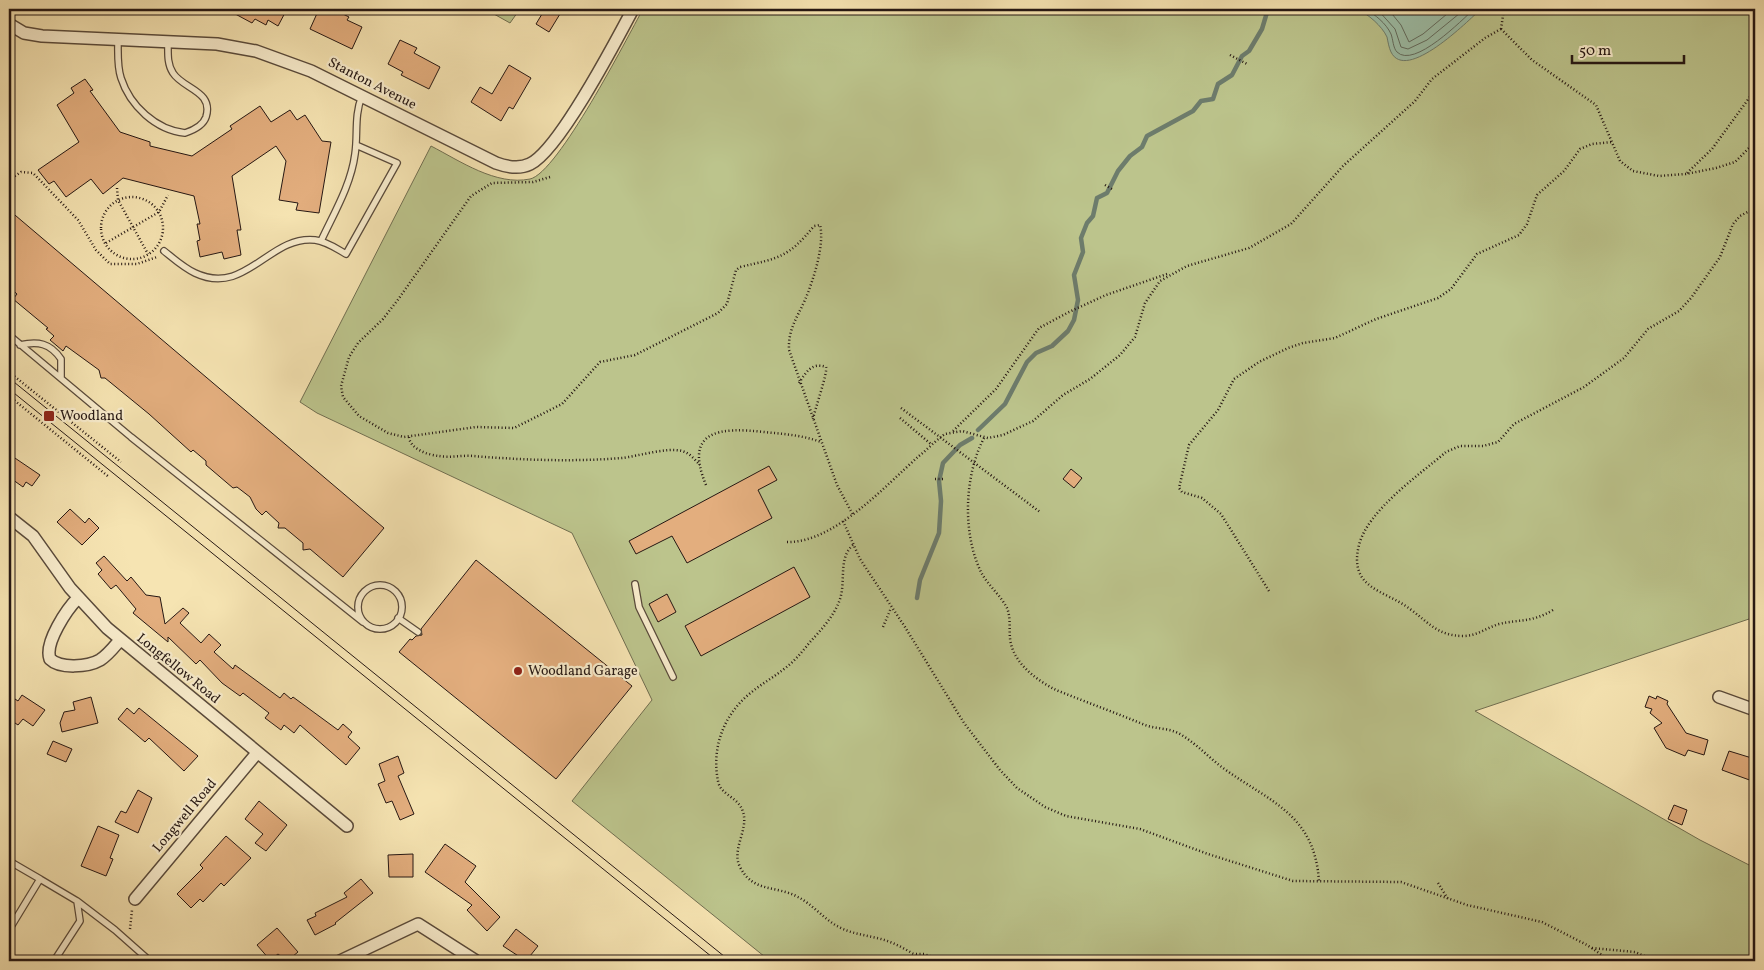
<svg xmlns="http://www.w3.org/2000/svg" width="1764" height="970" viewBox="0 0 1764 970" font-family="Vollkorn,serif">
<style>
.green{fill:#bcc48c;stroke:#706e50}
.water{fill:#9dbfa8;stroke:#6d7c6c}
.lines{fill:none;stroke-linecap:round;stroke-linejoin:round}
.shore{stroke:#616b5e;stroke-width:1}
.stream{stroke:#6d7c6c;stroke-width:4.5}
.building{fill:#e3ae7e;stroke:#251713}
.lane-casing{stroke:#594a3b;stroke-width:8}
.street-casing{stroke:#594a3b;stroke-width:14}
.path{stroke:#251713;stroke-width:2.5;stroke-dasharray:1 2.5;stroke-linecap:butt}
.lane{stroke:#f9edcd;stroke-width:5.5}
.street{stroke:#f9edcd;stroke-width:11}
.tram{stroke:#251713;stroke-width:1}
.path-bridge{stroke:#251713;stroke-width:2.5;stroke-dasharray:1 2.5;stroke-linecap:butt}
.poi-dot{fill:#8f2418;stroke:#f9edcd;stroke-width:2}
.labels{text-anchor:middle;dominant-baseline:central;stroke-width:4.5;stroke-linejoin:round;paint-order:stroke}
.street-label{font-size:14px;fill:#251713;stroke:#f9edcd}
.poi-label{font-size:14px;fill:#251713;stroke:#f9edcd;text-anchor:start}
</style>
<rect width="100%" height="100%" fill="#f6e4b2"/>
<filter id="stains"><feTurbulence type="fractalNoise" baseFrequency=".004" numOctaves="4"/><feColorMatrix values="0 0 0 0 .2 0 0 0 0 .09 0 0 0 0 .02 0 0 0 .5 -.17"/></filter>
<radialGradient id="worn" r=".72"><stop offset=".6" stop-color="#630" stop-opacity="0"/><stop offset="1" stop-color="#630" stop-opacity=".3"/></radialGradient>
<path class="green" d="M 485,9 L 520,9 L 510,23 Z
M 643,9 L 1755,9 L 1755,617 L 1475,711 L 1700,840 L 1755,868 L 1755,961 L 770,961 L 572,801 L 652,700 L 572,533 L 317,413 L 300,402 L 431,146 C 460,161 496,186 530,179 C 558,173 627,38 643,9 Z"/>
<path class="water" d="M 1357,9 L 1481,9 C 1468,21 1406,83 1391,52 C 1389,48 1388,42 1387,37 C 1382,26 1368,14 1357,9 Z"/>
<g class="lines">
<path class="shore" d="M 1366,9 C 1375,15 1386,23 1391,34 C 1393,39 1393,48 1397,52 C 1414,69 1462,20 1474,9
M 1377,9 L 1395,29 L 1401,47 L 1408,49 L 1427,40 L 1465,9
M 1388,9 L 1401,25 L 1409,42 L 1423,34 L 1453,9"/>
<path class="stream" d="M 978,430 L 1005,404 L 1027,362 L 1036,353 L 1052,346 L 1068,331 L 1074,320 L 1078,300 L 1074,275 L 1083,252 L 1081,238 L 1087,223 L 1093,216 L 1097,198 L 1107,193 L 1118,171 L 1130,156 L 1142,147 L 1147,136 L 1193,111 L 1201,101 L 1213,99 L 1218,84 L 1232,75 L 1242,56 L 1249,51 L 1262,29 L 1268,9
M 917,598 L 920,580 L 939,533 L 941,501 L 939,481 L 943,463 L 960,445 L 972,438"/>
</g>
<path class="building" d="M 226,9 L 287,9 L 278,26 L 268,20 L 266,25 L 255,19 L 252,23 Z
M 319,9 L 333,9 L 349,17 L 347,20 L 362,27 L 352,49 L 310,29 Z
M 545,9 L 563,9 L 549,32 L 536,24 Z
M 400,40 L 417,48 L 414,53 L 440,67 L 429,89 L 401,75 L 403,72 L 388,64 Z
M 509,65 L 531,78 L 513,109 L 509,107 L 501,121 L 471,102 L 480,87 L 492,94 Z
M 85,79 L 93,90 L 90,91 L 120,132 L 150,142 L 150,146 L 192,156 L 232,129 L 230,126 L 260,106 L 271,122 L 290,110 L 297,120 L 305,115 L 322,141 L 331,142 L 319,213 L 296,210 L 298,203 L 279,200 L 286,161 L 276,146 L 232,176 L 241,230 L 237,230 L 241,255 L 224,259 L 222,252 L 200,257 L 197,241 L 200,240 L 197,224 L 200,224 L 194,196 L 123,178 L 103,194 L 91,179 L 66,197 L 54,181 L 49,184 L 38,170 L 79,142 L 57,105 L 74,93 L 71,88 Z
M 9,210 L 384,528 L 343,577 L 310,549 L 303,550 L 303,543 L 285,528 L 278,528 L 279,523 L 266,511 L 262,515 L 256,509 L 250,497 L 237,487 L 233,488 L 206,465 L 206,461 L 193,450 L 191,452 L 149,414 L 105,378 L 101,378 L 99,370 L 66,346 L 63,351 L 50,340 L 54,336 L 46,329 L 48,328 L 13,299 L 17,294 L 9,287 Z
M 9,454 L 40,475 L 32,486 L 26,482 L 23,487 L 9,477 Z
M 769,466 L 777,480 L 758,490 L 772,518 L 687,563 L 672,536 L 636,554 L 629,541 Z
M 1071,469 L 1082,478 L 1074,488 L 1063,479 Z
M 70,509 L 85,523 L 89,518 L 99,528 L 82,545 L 57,522 Z
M 104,556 L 127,581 L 131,577 L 146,595 L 160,597 L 165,624 L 183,608 L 189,613 L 180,623 L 201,643 L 209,634 L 221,645 L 214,652 L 233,669 L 235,665 L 280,698 L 284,693 L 291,699 L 293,697 L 338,730 L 343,724 L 352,732 L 348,737 L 360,748 L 346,765 L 300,725 L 294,733 L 284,725 L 281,730 L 265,718 L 269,713 L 243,693 L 240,696 L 222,683 L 200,660 L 196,664 L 168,637 L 168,642 L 133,613 L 136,609 L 116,585 L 111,589 L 98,574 L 102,570 L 96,563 Z
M 476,560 L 632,686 L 556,779 L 399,652 L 410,639 L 412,640 L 416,636 L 422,635 L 421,629 Z
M 794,567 L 810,597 L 701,656 L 685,626 Z
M 667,594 L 676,612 L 658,622 L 649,604 Z
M 9,695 L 18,701 L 22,695 L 45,710 L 33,726 L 23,719 L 18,725 L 9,719 Z
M 1649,696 L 1656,699 L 1657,696 L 1668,701 L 1667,704 L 1686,733 L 1708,740 L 1704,755 L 1688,750 L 1685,756 L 1666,748 L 1654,728 L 1662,723 L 1650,713 L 1652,709 L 1645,707 Z
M 91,697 L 98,723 L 62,732 L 60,723 L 64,712 L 75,710 L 73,702 Z
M 127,708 L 134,714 L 139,708 L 198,756 L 184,771 L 149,738 L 145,742 L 118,719 Z
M 53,741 L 72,749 L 66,762 L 47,754 Z
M 1729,751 L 1755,759 L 1755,782 L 1722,770 Z
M 398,756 L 404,773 L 398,776 L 414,814 L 400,820 L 392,801 L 386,803 L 378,784 L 385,781 L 379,764 Z
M 138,790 L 152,798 L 138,833 L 115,822 L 121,811 L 126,813 Z
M 259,801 L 287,825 L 266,851 L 255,843 L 263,834 L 245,819 Z
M 1674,805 L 1687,810 L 1682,825 L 1668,819 Z
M 98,826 L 119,835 L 110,858 L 113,859 L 106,876 L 81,866 Z
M 226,836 L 251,858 L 224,886 L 221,883 L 203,902 L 200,899 L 191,908 L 177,894 L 203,868 L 200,865 Z
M 445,844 L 476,866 L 465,882 L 500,917 L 487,931 L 467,910 L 472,905 L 425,872 Z
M 413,854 L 413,877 L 389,877 L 388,855 Z
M 361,879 L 373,893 L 335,923 L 336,924 L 315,935 L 307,920 L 316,916 L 315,913 L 347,897 L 344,893 Z
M 277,928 L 298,952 L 287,961 L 278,954 L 270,960 L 257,945 Z
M 516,929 L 538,946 L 526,961 L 503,946 Z"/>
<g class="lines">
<defs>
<path id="lane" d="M 118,40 C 118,52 117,66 121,78 C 130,106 156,130 185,133 C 194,130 203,126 206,117 C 214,91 183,89 173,73 C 167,64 168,53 168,42
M 321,241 C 334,213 351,185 355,154 C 358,135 354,115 362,96
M 164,251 C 174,259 184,268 195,273 C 246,297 269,235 315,240 C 326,241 337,249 346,254 L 397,163 L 356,145
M 9,335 L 131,437 L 363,622
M 20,345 C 38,341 50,343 61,359 L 61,378
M 635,584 L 639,607 L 673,677
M358 607a22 22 0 1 1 44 0a22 22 0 1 1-44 0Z
M 398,618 L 418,632
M 9,861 L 40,879 L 9,930
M 40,879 L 77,901 L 80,921 L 54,961
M 77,901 L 115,930 L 150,961"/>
<path id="street" d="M 9,24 L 24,33 L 42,36 L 217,44 L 256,51 L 311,71 L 496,163 C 507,167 520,169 530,164 C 559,150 616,41 633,9
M 9,517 L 33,536 L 70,588 L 107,628 L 347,826
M 78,598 C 67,609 44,643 50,659 C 60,669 88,667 100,660 C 108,655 114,647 120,640
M 1719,697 L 1755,710
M 135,899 L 257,753
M 340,961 L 418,924 L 476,961"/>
</defs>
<use href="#lane" class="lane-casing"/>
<use href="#street" class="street-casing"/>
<path class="path" d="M 1501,29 L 1532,60 L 1596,105 L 1620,161 L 1633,171 L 1659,176 L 1686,174 L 1716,168 L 1735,162 L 1755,142
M 1501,29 L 1504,9
M 1230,55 L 1247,64
M 1687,173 L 1712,149 L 1755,90
M 550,177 L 533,182 L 492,183 L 471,196 L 397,301 L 383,319 L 358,343 L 349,357 L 341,386 L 343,397 L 359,416 L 388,433 L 404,437 L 476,427 L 514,428 L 562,404 L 600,362 L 635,355 L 718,313 L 727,304 L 736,270 L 740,267 C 779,258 788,258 814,226 L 820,225 C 825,245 813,281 805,300 C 797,318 788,329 789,350 L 837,485 L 853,515
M 9,180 L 21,172 L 33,173 L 78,220 L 96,250 L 110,264 L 137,264 L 157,257
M 1105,185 L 1112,189
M 117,188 L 118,200 L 148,254
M101 228a31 31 0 1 1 62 0a31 31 0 1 1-62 0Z
M 106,243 L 159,212 L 168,195
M 9,372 L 121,462
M 799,383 C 806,372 812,362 826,367 C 828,372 815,409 813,419
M 9,396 L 109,477
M 900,418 L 932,445
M 953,431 L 996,389 L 1039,328 L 1069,312 L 1106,295 L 1167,274
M 409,437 C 410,449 428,455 439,456 C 450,458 462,455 473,456 C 523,460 572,462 622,458 C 639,456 667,447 682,451 C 690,453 695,460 700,465
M 984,438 C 964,476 962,535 982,574 C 989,586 1001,596 1007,608 C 1011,618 1009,628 1010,638 C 1012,662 1036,680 1056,690 C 1086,702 1116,713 1145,725 C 1156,729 1168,728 1178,733 C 1195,742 1208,757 1223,768 C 1270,802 1315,814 1319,882
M 935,479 L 943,479
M 706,485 C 683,430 720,427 764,432 C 783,434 802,435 821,442
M 843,521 L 860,559 L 905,627 L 964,723 L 1000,770 L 1017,788 L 1045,807 L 1066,816 L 1140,829 L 1208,854 L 1293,881 L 1401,882 L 1467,905 L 1542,922 L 1587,945 L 1611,961
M 787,542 C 834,543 885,486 919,456 C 928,449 936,440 945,434 L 962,431 L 988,438 L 1003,435 L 1033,421 L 1063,395 L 1090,379 L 1120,355 L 1135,337 L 1145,303 L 1160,281 L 1187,266 L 1249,248 L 1291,224 L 1343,166 L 1415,101 L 1432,79 L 1485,38 L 1501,29
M 853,545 C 838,558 846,581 840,599 C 835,615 821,630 810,642 C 802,652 794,662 784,669 C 774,677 763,683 753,691 C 725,712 711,746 718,781 C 720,795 739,797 743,812 C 749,830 731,849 740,867 C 753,893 776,885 798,897 C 812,904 823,918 837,926 C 851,934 866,935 881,939 C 896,943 911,952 924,961
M 1269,591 L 1221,514 L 1202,498 L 1182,492 L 1179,488 L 1189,445 L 1218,410 L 1234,379 L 1259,362 L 1288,348 L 1303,343 L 1335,338 L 1376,319 L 1438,298 L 1451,289 L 1477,254 L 1519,235 L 1527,224 L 1537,195 L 1564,171 L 1580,149 L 1592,144 L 1612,142
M 1553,610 C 1531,623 1520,619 1499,624 C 1486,628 1477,636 1463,636 C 1438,636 1428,622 1410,609 C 1385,590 1348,589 1359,545 C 1368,510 1419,475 1446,452 L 1460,446 L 1483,446 L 1498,442 L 1514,424 L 1584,387 L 1624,358 L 1648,329 L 1679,311 L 1691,298 L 1720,257 L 1733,224 L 1740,216 L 1755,208
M 883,627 L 891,608
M 1438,883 L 1448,899
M 130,929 L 132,910
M 1592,948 L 1635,952 L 1656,961
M 916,954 L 924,954 L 944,961"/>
<use href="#lane" class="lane"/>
<use href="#street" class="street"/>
<path class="tram" d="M 9,378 L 730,961
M 9,389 L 717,961"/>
<path class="path-bridge" d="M 901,408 L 1040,512"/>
</g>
<g class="poi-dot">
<rect x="43" y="410" width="12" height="12" rx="2.5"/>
<circle cx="518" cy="671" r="5"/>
</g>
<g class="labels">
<g class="street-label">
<text transform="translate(372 84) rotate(27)">Stanton Avenue</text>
<text transform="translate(178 669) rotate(39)">Longfellow Road</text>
<text transform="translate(185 816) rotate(-50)">Longwell Road</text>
</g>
<g class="poi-label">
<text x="60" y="416">Woodland</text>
<text x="528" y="671">Woodland Garage</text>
</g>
</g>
<rect width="1764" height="970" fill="none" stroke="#f6e4b2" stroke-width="30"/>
<rect x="10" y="10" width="1744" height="950" fill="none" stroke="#251713" stroke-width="2.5"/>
<rect x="15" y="15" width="1734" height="940" fill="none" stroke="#251713"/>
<path d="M1572 55v8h112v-8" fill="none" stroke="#251713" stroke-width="2.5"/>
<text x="1579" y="55" font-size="15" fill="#251713" stroke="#f9edcd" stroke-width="4" paint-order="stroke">50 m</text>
<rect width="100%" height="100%" filter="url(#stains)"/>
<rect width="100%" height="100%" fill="url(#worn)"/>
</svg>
